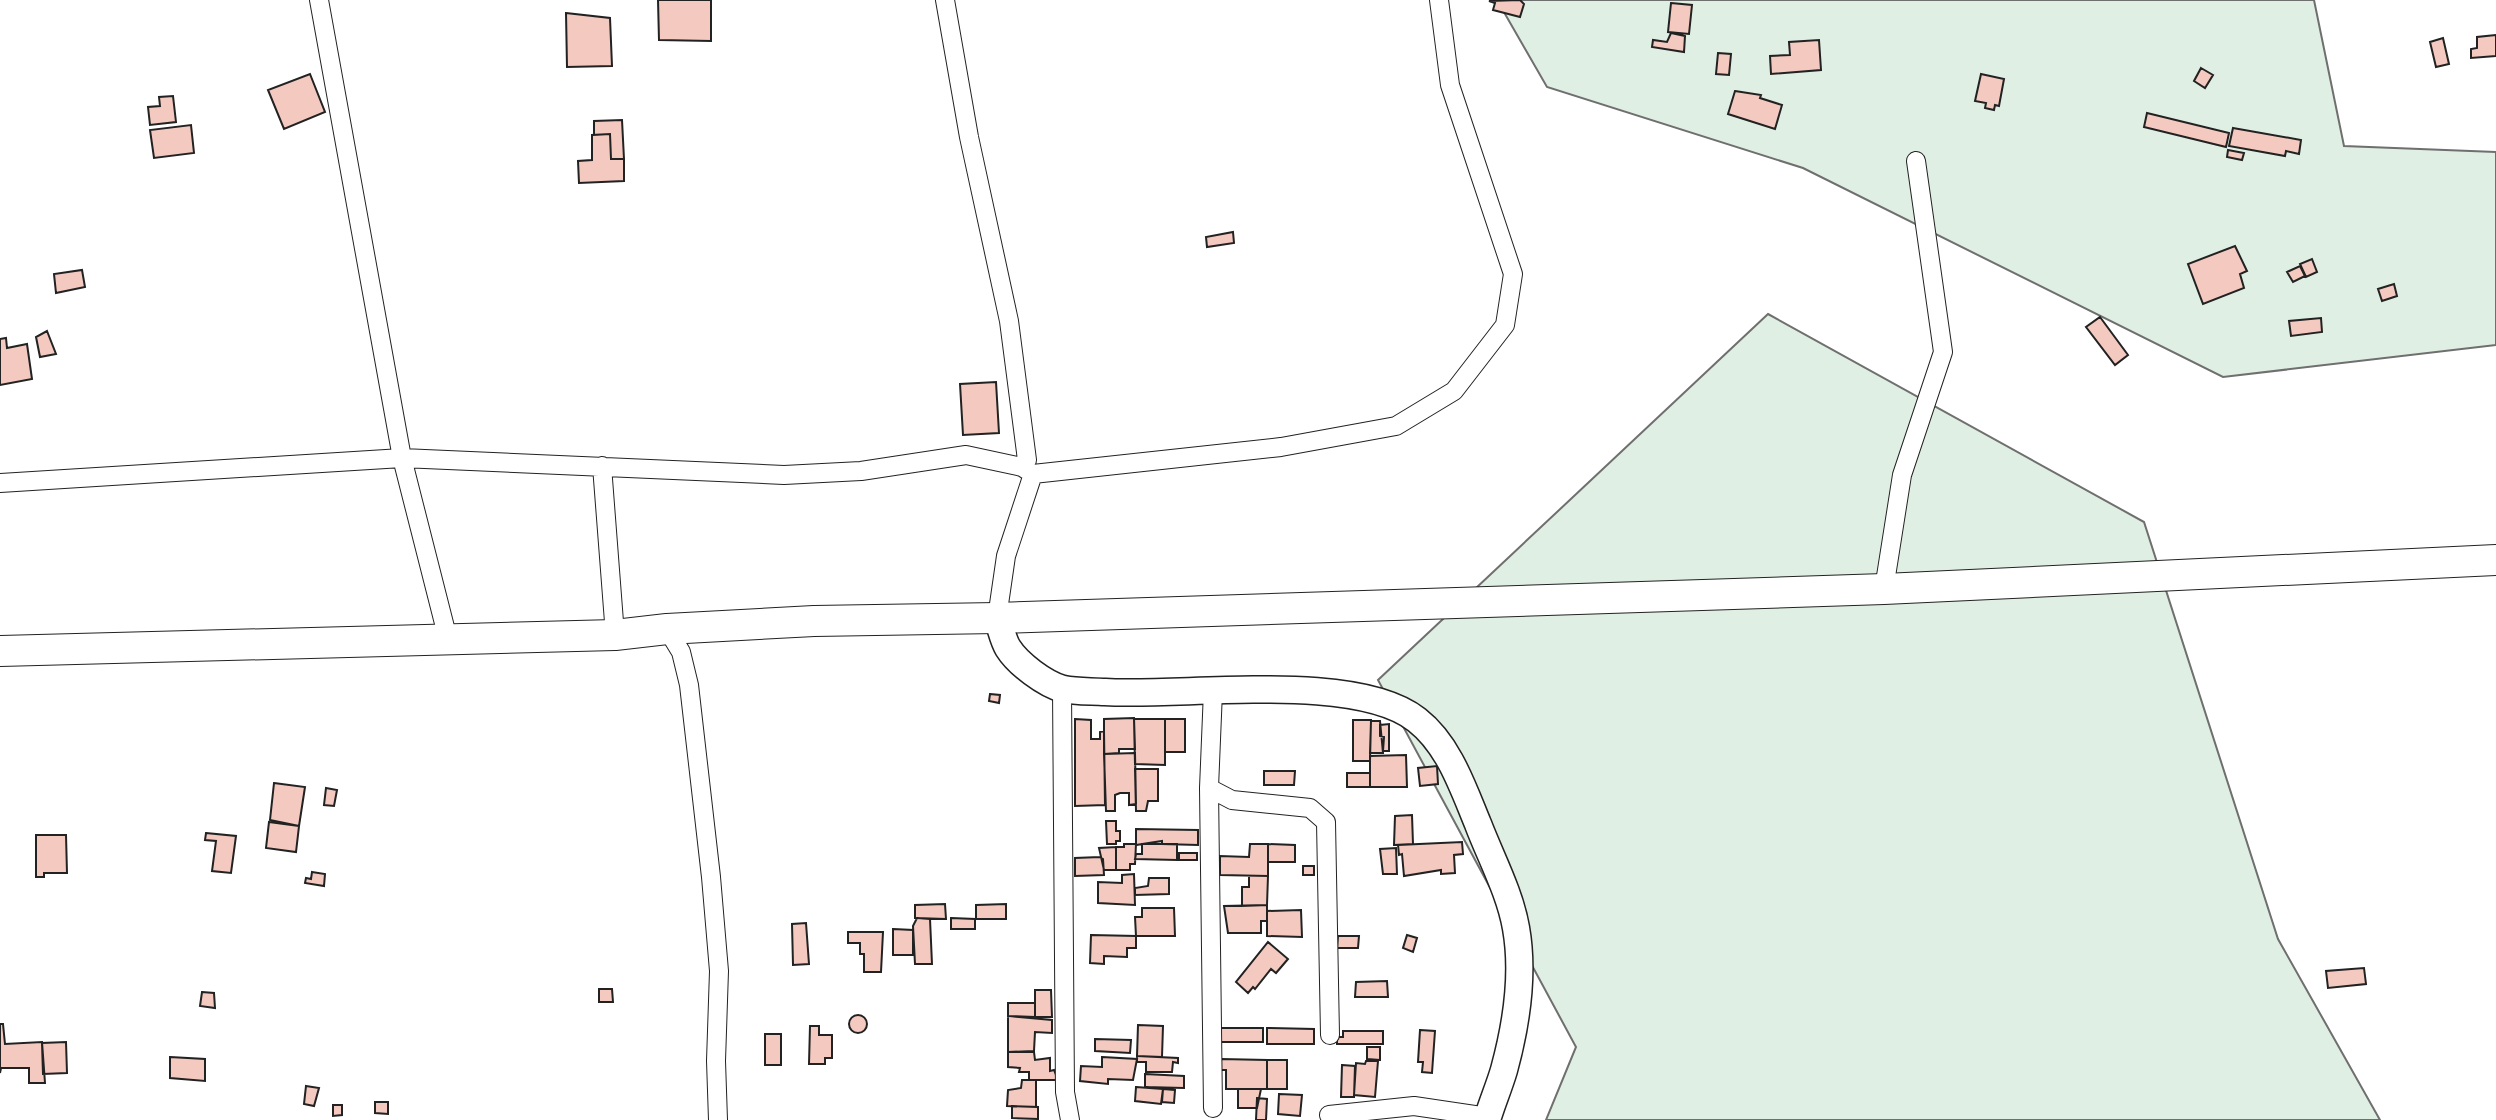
<svg xmlns="http://www.w3.org/2000/svg" width="2496" height="1120" viewBox="0 0 2496 1120" font-family="Bitter,serif">
<style>
.green{fill:#e0efe3;stroke:#6f6f6f;stroke-width:2}
.building{fill:#f3c9c0;stroke:#222;stroke-width:2}
.lines{fill:none;stroke-linecap:round;stroke-linejoin:round}
.street-casing{stroke:#222;stroke-width:20}
.secondary-casing{stroke:#222;stroke-width:29}
.primary-casing{stroke:#222;stroke-width:32}
.street{stroke:#fff;stroke-width:18}
.secondary{stroke:#fff;stroke-width:26}
.primary{stroke:#fff;stroke-width:30}
</style>
<rect width="100%" height="100%" fill="#fff"/>
<path class="green" d="M 1497,0 L 2314,0 L 2344,146 L 2496,152 L 2496,345 L 2223,377 L 1803,168 L 1547,87 Z
M 1768,314 L 2144,522 L 2278,939 L 2380,1120 L 1546,1120 L 1576,1047 L 1378,680 Z"/>
<path class="building" d="M 658,0 L 711,0 L 711,41 L 659,40 Z
M 1520,0 L 1524,4 L 1520,17 L 1493,10 L 1495,3 L 1489,1 Z
M 1671,3 L 1692,5 L 1689,34 L 1668,32 Z
M 566,13 L 610,18 L 612,66 L 567,67 Z
M 1671,33 L 1685,36 L 1684,52 L 1652,47 L 1653,40 L 1667,42 Z
M 2496,35 L 2496,56 L 2471,58 L 2471,49 L 2477,48 L 2477,37 Z
M 2443,38 L 2449,64 L 2436,67 L 2430,42 Z
M 1819,40 L 1821,70 L 1771,74 L 1770,56 L 1790,55 L 1789,42 Z
M 1718,53 L 1731,54 L 1729,75 L 1716,74 Z
M 2201,68 L 2213,75 L 2205,88 L 2194,81 Z
M 310,74 L 325,112 L 284,129 L 268,90 Z
M 1981,74 L 2004,79 L 1999,106 L 1995,105 L 1994,110 L 1985,108 L 1986,103 L 1975,101 Z
M 1735,91 L 1761,95 L 1760,98 L 1782,105 L 1775,129 L 1728,114 Z
M 173,96 L 176,122 L 150,125 L 148,107 L 160,106 L 159,97 Z
M 2147,113 L 2229,133 L 2226,147 L 2144,127 Z
M 622,120 L 624,159 L 611,159 L 610,134 L 594,135 L 594,121 Z
M 191,125 L 194,153 L 154,158 L 150,130 Z
M 2233,128 L 2301,140 L 2299,154 L 2286,151 L 2285,156 L 2229,146 Z
M 610,134 L 611,159 L 624,159 L 624,181 L 579,183 L 578,161 L 592,160 L 592,135 Z
M 2228,150 L 2244,153 L 2242,160 L 2227,157 Z
M 1233,232 L 1234,243 L 1207,247 L 1206,237 Z
M 2235,246 L 2247,271 L 2240,274 L 2244,288 L 2203,304 L 2188,264 Z
M 2312,259 L 2317,272 L 2306,277 L 2300,264 Z
M 2300,266 L 2305,276 L 2293,282 L 2287,272 Z
M 82,270 L 85,287 L 56,293 L 54,274 Z
M 2394,284 L 2397,296 L 2382,301 L 2378,289 Z
M 2100,317 L 2128,355 L 2115,365 L 2086,327 Z
M 2321,318 L 2322,332 L 2291,336 L 2289,321 Z
M 47,331 L 56,354 L 40,357 L 36,337 Z
M 6,338 L 7,348 L 27,344 L 32,379 L 0,385 L 0,339 Z
M 996,382 L 999,433 L 963,435 L 960,384 Z
M 990,694 L 1000,695 L 999,703 L 989,701 Z
M 1134,718 L 1135,749 L 1119,749 L 1119,753 L 1104,754 L 1104,719 Z
M 1075,719 L 1091,720 L 1091,739 L 1100,739 L 1100,732 L 1104,731 L 1105,805 L 1075,806 Z
M 1134,719 L 1165,719 L 1165,765 L 1135,764 Z
M 1165,719 L 1185,719 L 1185,752 L 1165,752 Z
M 1353,720 L 1371,720 L 1370,761 L 1353,761 Z
M 1371,721 L 1380,721 L 1383,753 L 1370,753 Z
M 1389,724 L 1389,751 L 1383,751 L 1384,737 L 1380,736 L 1380,725 Z
M 1135,753 L 1136,804 L 1129,805 L 1129,793 L 1120,793 L 1115,795 L 1115,811 L 1106,811 L 1104,754 Z
M 1406,755 L 1407,787 L 1370,787 L 1370,756 Z
M 1437,766 L 1438,784 L 1420,786 L 1418,768 Z
M 1135,769 L 1158,769 L 1158,801 L 1148,801 L 1146,811 L 1136,811 Z
M 1264,771 L 1295,771 L 1294,785 L 1264,785 Z
M 1347,773 L 1370,773 L 1370,787 L 1347,787 Z
M 274,783 L 305,787 L 299,826 L 270,820 Z
M 326,788 L 337,790 L 334,806 L 324,805 Z
M 1412,815 L 1413,844 L 1394,845 L 1395,816 Z
M 1106,821 L 1116,821 L 1116,831 L 1120,831 L 1120,841 L 1116,841 L 1116,844 L 1107,844 Z
M 269,822 L 299,826 L 296,852 L 266,848 Z
M 1136,829 L 1198,830 L 1198,845 L 1162,844 L 1162,841 L 1136,845 Z
M 206,833 L 236,836 L 231,873 L 212,871 L 216,841 L 205,840 Z
M 36,835 L 66,835 L 67,873 L 44,873 L 44,877 L 36,877 Z
M 1462,842 L 1463,854 L 1454,855 L 1455,873 L 1441,874 L 1441,870 L 1404,876 L 1402,854 L 1399,855 L 1398,845 Z
M 1124,844 L 1136,844 L 1135,864 L 1130,864 L 1130,870 L 1116,870 L 1116,847 L 1124,847 Z
M 1142,844 L 1177,844 L 1177,860 L 1135,859 L 1136,854 L 1142,854 Z
M 1250,844 L 1268,844 L 1268,876 L 1220,875 L 1220,856 L 1249,857 Z
M 1268,844 L 1295,845 L 1295,862 L 1268,862 Z
M 1116,847 L 1116,870 L 1104,870 L 1099,848 Z
M 1396,848 L 1397,874 L 1383,874 L 1380,849 Z
M 1179,853 L 1197,853 L 1197,860 L 1179,860 Z
M 1100,857 L 1103,859 L 1104,875 L 1075,876 L 1075,858 Z
M 1303,866 L 1314,866 L 1314,875 L 1303,875 Z
M 312,872 L 325,874 L 324,886 L 305,883 L 306,878 L 311,879 Z
M 1134,874 L 1135,905 L 1098,903 L 1098,882 L 1122,883 L 1122,875 Z
M 1249,876 L 1268,876 L 1267,905 L 1242,906 L 1242,887 L 1249,887 Z
M 1149,878 L 1169,878 L 1169,894 L 1135,895 L 1135,888 L 1148,886 Z
M 945,904 L 946,919 L 915,918 L 915,905 Z
M 1006,904 L 1006,919 L 976,919 L 976,905 Z
M 1267,905 L 1267,921 L 1261,921 L 1261,933 L 1228,933 L 1224,906 Z
M 1142,908 L 1174,908 L 1175,936 L 1136,936 L 1135,917 L 1142,917 Z
M 1301,910 L 1302,937 L 1267,936 L 1267,911 Z
M 917,918 L 930,919 L 932,964 L 915,964 L 913,926 Z
M 951,918 L 975,919 L 975,929 L 951,929 Z
M 806,923 L 809,964 L 793,965 L 792,924 Z
M 893,929 L 913,930 L 913,955 L 893,955 Z
M 848,932 L 883,932 L 881,972 L 864,972 L 864,954 L 860,954 L 860,943 L 848,943 Z
M 1091,935 L 1136,936 L 1136,948 L 1127,948 L 1127,957 L 1104,956 L 1104,964 L 1090,963 Z
M 1407,935 L 1417,938 L 1413,952 L 1403,948 Z
M 1338,936 L 1359,936 L 1358,948 L 1337,948 Z
M 1268,942 L 1288,959 L 1276,973 L 1271,969 L 1255,989 L 1253,987 L 1248,993 L 1236,982 Z
M 2364,968 L 2366,984 L 2328,988 L 2326,971 Z
M 1387,981 L 1388,997 L 1355,997 L 1356,982 Z
M 599,989 L 612,989 L 613,1002 L 599,1002 Z
M 1035,990 L 1051,990 L 1052,1017 L 1035,1017 Z
M 202,992 L 214,993 L 215,1008 L 200,1006 Z
M 1008,1003 L 1035,1003 L 1035,1017 L 1008,1016 Z
M849 1024a9 9 0 1 1 18 0a9 9 0 1 1-18 0Z
M 1008,1016 L 1052,1020 L 1052,1033 L 1035,1032 L 1034,1051 L 1008,1052 Z
M 0,1024 L 3,1024 L 5,1044 L 42,1042 L 45,1083 L 29,1083 L 29,1068 L 1,1068 L 0,1073 Z
M 1138,1025 L 1163,1026 L 1162,1057 L 1137,1056 Z
M 810,1026 L 819,1026 L 819,1035 L 832,1035 L 832,1058 L 825,1058 L 825,1064 L 809,1064 Z
M 1221,1028 L 1263,1028 L 1263,1042 L 1221,1042 Z
M 1267,1028 L 1314,1029 L 1314,1044 L 1267,1044 Z
M 1420,1030 L 1435,1031 L 1432,1073 L 1422,1072 L 1423,1062 L 1418,1062 Z
M 1343,1031 L 1383,1031 L 1383,1044 L 1337,1044 L 1337,1037 L 1343,1037 Z
M 765,1034 L 781,1034 L 781,1065 L 765,1065 Z
M 1095,1039 L 1131,1040 L 1130,1053 L 1095,1051 Z
M 66,1042 L 67,1073 L 43,1074 L 42,1043 Z
M 1367,1047 L 1380,1047 L 1380,1060 L 1367,1059 Z
M 1008,1052 L 1034,1052 L 1035,1060 L 1050,1058 L 1050,1071 L 1054,1070 L 1058,1080 L 1029,1080 L 1029,1072 L 1019,1072 L 1020,1068 L 1008,1067 Z
M 1137,1056 L 1178,1058 L 1178,1063 L 1173,1062 L 1172,1072 L 1146,1072 L 1146,1062 L 1137,1062 Z
M 170,1057 L 205,1059 L 205,1081 L 170,1078 Z
M 1102,1057 L 1137,1059 L 1133,1080 L 1108,1079 L 1108,1084 L 1080,1081 L 1081,1066 L 1102,1067 Z
M 1221,1059 L 1267,1060 L 1267,1089 L 1226,1089 L 1226,1070 L 1221,1070 Z
M 1267,1060 L 1287,1060 L 1287,1089 L 1267,1089 Z
M 1366,1061 L 1378,1061 L 1375,1097 L 1354,1095 L 1356,1063 L 1365,1064 Z
M 1342,1065 L 1355,1066 L 1354,1097 L 1341,1097 Z
M 1145,1074 L 1184,1076 L 1184,1088 L 1145,1087 Z
M 1022,1080 L 1036,1080 L 1036,1107 L 1007,1106 L 1008,1090 L 1021,1088 Z
M 306,1086 L 319,1088 L 314,1106 L 304,1104 Z
M 1136,1087 L 1163,1089 L 1161,1104 L 1135,1101 Z
M 1163,1089 L 1175,1090 L 1174,1103 L 1162,1102 Z
M 1238,1089 L 1261,1089 L 1257,1108 L 1238,1108 Z
M 1279,1094 L 1302,1095 L 1300,1116 L 1278,1114 Z
M 1257,1098 L 1267,1099 L 1266,1120 L 1256,1120 Z
M 375,1102 L 388,1102 L 388,1114 L 375,1113 Z
M 333,1105 L 342,1105 L 342,1115 L 333,1116 Z
M 1012,1106 L 1038,1107 L 1038,1119 L 1012,1118 Z"/>
<g class="lines">
<defs>
<path id="street" d="M 319,0 L 402,458 L 448,639
M 945,0 L 969,137 L 1009,321 L 1027,460 L 1022,467
M 602,466 L 615,635
M 0,483 L 402,458 L 784,475 L 861,471 L 966,455 L 1022,467 L 1033,474 L 1281,447 L 1396,426 L 1454,391 L 1505,325 L 1513,274 L 1450,85 L 1439,0
M 1884,589 L 1902,475 L 1943,352 L 1916,161
M 997,618 L 1006,556 L 1033,474
M 667,629 L 681,652 L 689,685 L 711,877 L 719,971 L 716,1061 L 718,1120
M 1062,689 L 1065,1092 L 1070,1120
M 1213,691 L 1209,788 L 1213,1108
M 1209,788 L 1232,800 L 1310,808 L 1326,822 L 1330,1035
M 1329,1115 L 1414,1106 L 1488,1117"/>
<path id="secondary" d="M 997,618 C 1001,628 1003,640 1008,648 C 1018,664 1045,684 1063,689 C 1076,692 1092,691 1105,692 C 1184,697 1355,671 1417,720 C 1449,745 1463,788 1478,824 C 1491,858 1510,893 1516,928 C 1524,973 1516,1026 1504,1070 C 1499,1087 1492,1103 1487,1120"/>
<path id="primary" d="M 0,651 L 615,635 L 667,629 L 814,621 L 997,618 L 1884,589 L 2496,560"/>
</defs>
<use href="#street" class="street-casing"/>
<use href="#secondary" class="secondary-casing"/>
<use href="#primary" class="primary-casing"/>
<use href="#street" class="street"/>
<use href="#secondary" class="secondary"/>
<use href="#primary" class="primary"/>
</g>
</svg>
